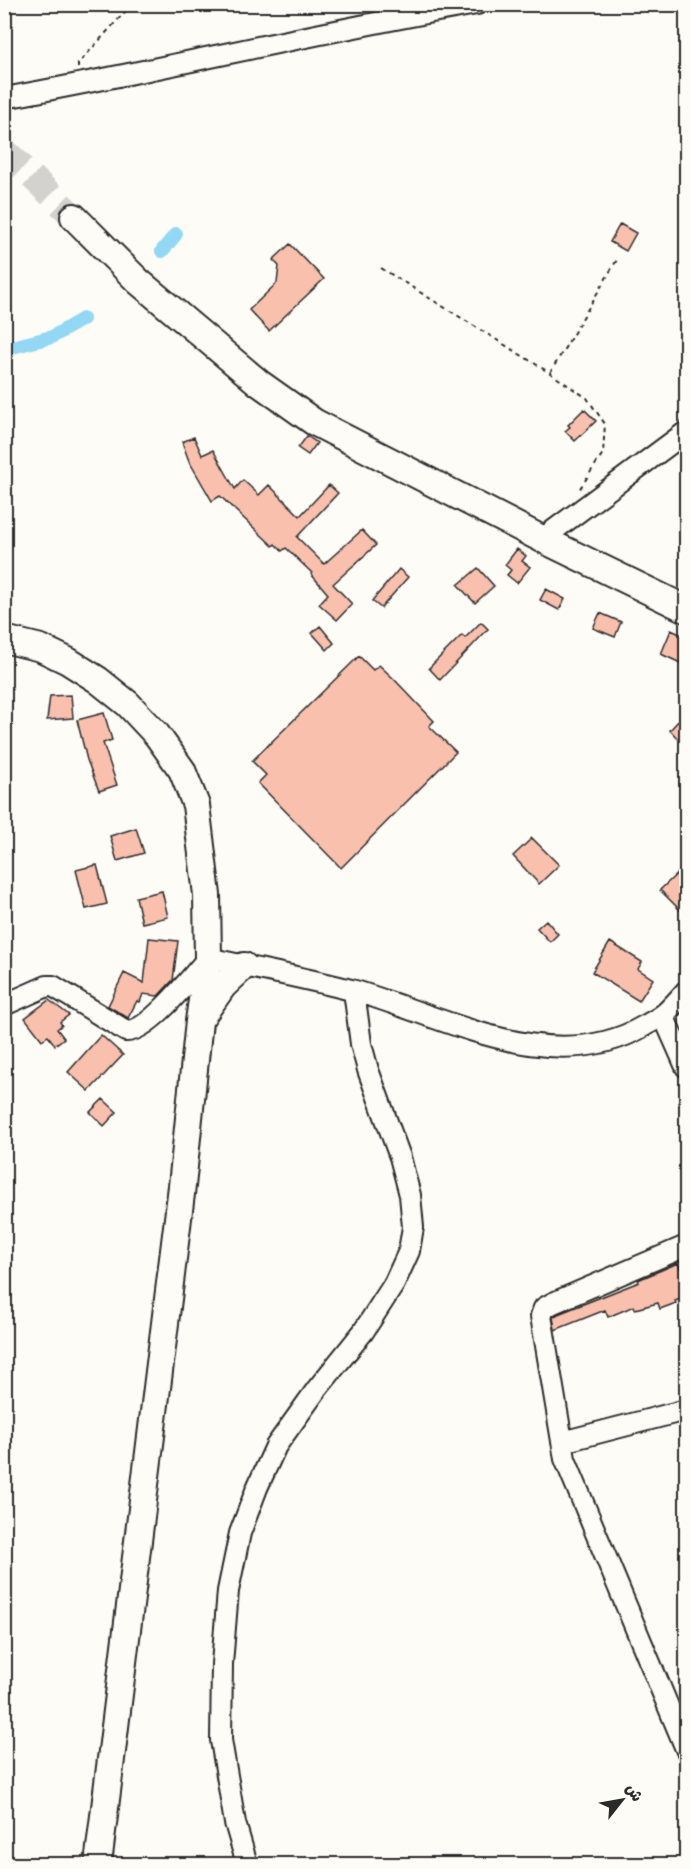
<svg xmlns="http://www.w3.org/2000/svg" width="691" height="1869" viewBox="0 0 691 1869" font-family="'Architects Daughter','Playpen Sans Arabic',sans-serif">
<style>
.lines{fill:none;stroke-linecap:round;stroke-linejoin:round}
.canal{stroke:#92d8f4;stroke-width:14}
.building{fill:#f9c0ae;stroke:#2b2b2b;stroke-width:1.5}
.major-tunnel{stroke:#d3d2ce;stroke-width:26;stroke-dasharray:26 13;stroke-linecap:butt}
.minor-casing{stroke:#2b2b2b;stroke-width:24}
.major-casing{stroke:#2b2b2b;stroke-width:30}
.path{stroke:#2b2b2b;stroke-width:2;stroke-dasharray:4.5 4.5;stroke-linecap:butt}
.minor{stroke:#fdfcf7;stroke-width:20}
.major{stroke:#fdfcf7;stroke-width:26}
</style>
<rect width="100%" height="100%" fill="#fdfcf7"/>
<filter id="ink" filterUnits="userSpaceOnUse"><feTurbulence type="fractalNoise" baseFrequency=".0167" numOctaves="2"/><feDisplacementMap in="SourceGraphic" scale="12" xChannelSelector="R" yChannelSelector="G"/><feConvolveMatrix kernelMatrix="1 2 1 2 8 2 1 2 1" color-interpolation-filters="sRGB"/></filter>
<g filter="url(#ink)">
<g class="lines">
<path class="canal" d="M 390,10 L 395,4
M 162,251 L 176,234
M 4,349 L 52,337 L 83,319"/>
</g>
<path class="building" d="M 620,224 L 636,233 L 626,251 L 610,242 Z
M 290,244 L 324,279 L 269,331 L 249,310 L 277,283 L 279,266 L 273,260 Z
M 584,409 L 596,421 L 575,441 L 565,431 L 570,427 L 568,425 Z
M 307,436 L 317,443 L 308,455 L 298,448 Z
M 194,437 L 202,455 L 213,450 L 235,489 L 243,480 L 259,495 L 269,485 L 300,516 L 329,485 L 338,493 L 297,537 L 324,564 L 362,530 L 376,545 L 333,584 L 352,604 L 337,620 L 319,604 L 328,594 L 311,574 L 312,573 L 286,548 L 282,551 L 275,544 L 273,546 L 220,496 L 212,501 L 189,461 L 182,442 Z
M 517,549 L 526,556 L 522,561 L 530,567 L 517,583 L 507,575 L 511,570 L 505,565 Z
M 478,568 L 494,586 L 475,603 L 458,585 Z
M 399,569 L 408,577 L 381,608 L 372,601 Z
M 546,589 L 565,599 L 559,610 L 540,600 Z
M 600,613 L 621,622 L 615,637 L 593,628 Z
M 481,622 L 488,629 L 440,680 L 429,668 L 462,635 L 465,638 Z
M 320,626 L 334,643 L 327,650 L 312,633 Z
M 671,630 L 687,637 L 687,666 L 661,654 Z
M 359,656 L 373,670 L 379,665 L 393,678 L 434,721 L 429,726 L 456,752 L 341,868 L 258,783 L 266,775 L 252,761 Z
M 71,695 L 73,718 L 47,720 L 50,696 Z
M 104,713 L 112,740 L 103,743 L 117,785 L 99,791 L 87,760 L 77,720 Z
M 679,720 L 687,727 L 687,730 L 678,739 L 670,730 Z
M 136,828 L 144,853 L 117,861 L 110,836 Z
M 532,838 L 559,865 L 539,884 L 513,856 Z
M 687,864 L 687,917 L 660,890 Z
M 97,865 L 107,904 L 86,909 L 76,870 Z
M 162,891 L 168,917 L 142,923 L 136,897 Z
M 546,920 L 558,934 L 550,942 L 537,928 Z
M 149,938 L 178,941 L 173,980 L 158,996 L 143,994 L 140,1002 L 137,1001 L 128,1018 L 108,1006 L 124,973 L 144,983 Z
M 610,942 L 642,962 L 638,969 L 653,979 L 639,1001 L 592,972 Z
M 49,1000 L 69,1015 L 60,1022 L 62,1025 L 57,1029 L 64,1038 L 55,1045 L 48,1036 L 42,1040 L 25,1018 Z
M 101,1035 L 123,1055 L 89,1091 L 68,1072 Z
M 103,1099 L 117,1112 L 104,1126 L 90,1112 Z
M 678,1263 L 680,1268 L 687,1265 L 687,1297 L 675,1301 L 676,1303 L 660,1309 L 658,1303 L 635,1309 L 634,1306 L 608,1317 L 605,1310 L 555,1330 L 553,1317 L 558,1314 L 639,1282 L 638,1280 Z"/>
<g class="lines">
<path class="major-tunnel" d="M 4,150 L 74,217"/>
<defs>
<path id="minor" d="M 4,98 C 163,70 319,31 477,4
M 542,539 L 686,432
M 4,1005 L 47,986 L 53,986 L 126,1031 C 148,1033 193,975 208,958 C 256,969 307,978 355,991 C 446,1017 553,1079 644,1026 C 651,1022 658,1019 664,1014 C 672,1007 679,999 686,991
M 663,1015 L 686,1067
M 686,1246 L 553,1303 L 544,1308 L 541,1316 L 565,1459 L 686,1749
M 562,1442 L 686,1410
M 247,1864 L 235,1823 L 221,1740 L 222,1664 L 228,1591 L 240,1533 L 257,1488 L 276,1446 L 317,1389 L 363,1332 L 394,1284 L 409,1251 L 413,1227 L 410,1195 L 400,1157 L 368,1070 L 361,1044 L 354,991"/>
<path id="major" d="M 74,217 L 138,281 L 259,383 L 314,422 L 542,539 L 686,609
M 4,639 L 41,648 L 68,661 L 98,680 L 128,704 L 157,735 L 182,770 L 196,805 L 207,895 L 208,958 L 199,1021 L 182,1186 L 98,1864
M 202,1016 L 223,986 L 244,966"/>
</defs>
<use href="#minor" class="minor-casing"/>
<use href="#major" class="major-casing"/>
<path class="path" d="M 78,68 L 78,64 L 132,4
M 381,268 L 550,373 L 587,398 L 605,424 L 603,453 L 579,490
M 550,373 L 618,258"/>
<use href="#minor" class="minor"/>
<use href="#major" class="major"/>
</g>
</g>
<rect width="691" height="1869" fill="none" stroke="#fdfcf7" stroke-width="24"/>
<rect x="12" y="12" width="667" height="1845" fill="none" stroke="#2b2b2b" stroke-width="2" filter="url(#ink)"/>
<g transform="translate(622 1800) rotate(59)" stroke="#fdfcf7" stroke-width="4.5" paint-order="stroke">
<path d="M0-4.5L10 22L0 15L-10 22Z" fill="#2b2b2b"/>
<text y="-9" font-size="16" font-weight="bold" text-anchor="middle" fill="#2b2b2b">ش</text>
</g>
</svg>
